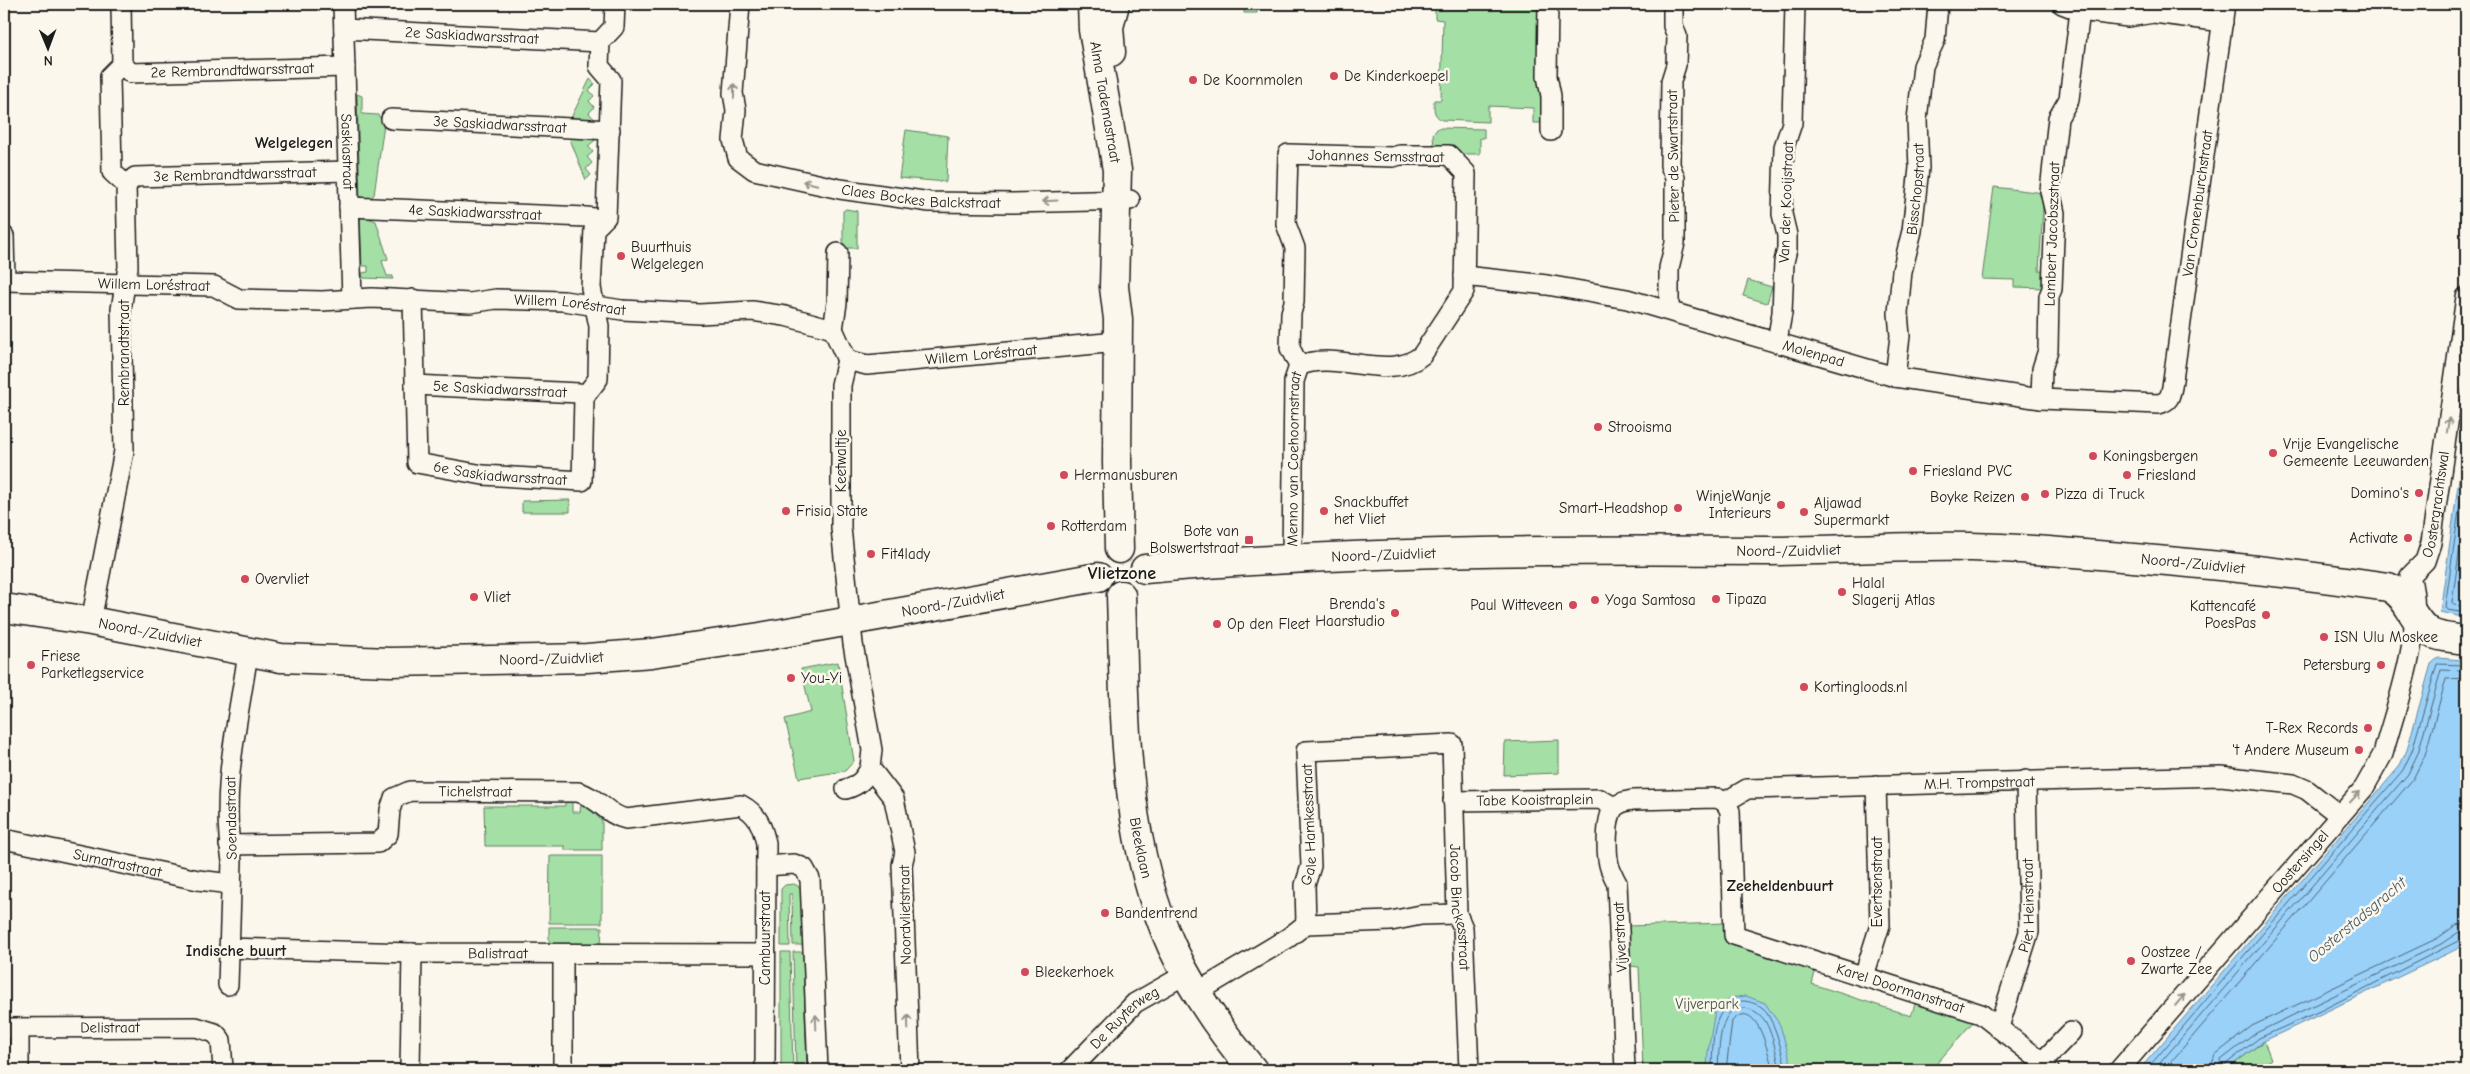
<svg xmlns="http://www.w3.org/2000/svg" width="2470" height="1074" viewBox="0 0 2470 1074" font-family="'Comic Neue',sans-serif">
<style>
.green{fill:#a4dfa5;stroke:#607e60}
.water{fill:#9ad1f9;stroke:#6889a1}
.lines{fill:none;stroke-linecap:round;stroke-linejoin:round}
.shore{stroke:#4e6474;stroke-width:1}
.street-casing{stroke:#1c1c1c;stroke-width:22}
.secondary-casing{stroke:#1c1c1c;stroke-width:31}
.street{stroke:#fbf7ec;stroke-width:19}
.secondary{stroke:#fbf7ec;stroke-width:28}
.oneway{stroke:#97948e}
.poi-dot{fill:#d1495b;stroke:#fbf7ec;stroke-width:2}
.labels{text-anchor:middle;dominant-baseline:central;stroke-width:5;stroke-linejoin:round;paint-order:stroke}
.street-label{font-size:15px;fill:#1c1c1c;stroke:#fbf7ec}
.poi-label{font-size:15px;fill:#1c1c1c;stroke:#fbf7ec;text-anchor:start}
.park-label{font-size:15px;fill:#455645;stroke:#fbf7ec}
.neighbourhood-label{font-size:16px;font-weight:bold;fill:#1c1c1c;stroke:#fbf7ec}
.water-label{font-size:16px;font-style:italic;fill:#485b69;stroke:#fbf7ec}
.quarter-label{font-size:18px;font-weight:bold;fill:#1c1c1c;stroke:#fbf7ec}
</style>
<rect width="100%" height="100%" fill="#fbf7ec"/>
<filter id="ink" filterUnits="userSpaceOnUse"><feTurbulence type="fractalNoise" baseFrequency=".02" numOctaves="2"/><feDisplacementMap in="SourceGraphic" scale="10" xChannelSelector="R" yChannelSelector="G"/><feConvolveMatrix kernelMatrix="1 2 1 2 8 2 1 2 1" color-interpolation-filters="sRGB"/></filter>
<g filter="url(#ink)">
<path class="green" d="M 1245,4 L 1257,4 L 1257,13 L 1244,13 Z
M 1435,4 L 1543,4 L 1541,96 L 1547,117 L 1541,123 L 1533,123 L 1533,108 L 1488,106 L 1488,122 L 1442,120 C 1433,115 1434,110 1434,100 L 1441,100 L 1443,20 L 1435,19 Z
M 590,79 L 595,84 L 589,90 L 594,96 L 589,101 L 594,107 L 589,113 L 598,123 L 569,122 Z
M 357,94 L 362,96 L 362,114 L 378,115 L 384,124 L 374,195 L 368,199 L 360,199 Z
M 1438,128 L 1484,129 L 1484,138 L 1480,138 L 1480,154 L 1461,154 L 1459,150 L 1434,149 L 1433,134 Z
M 906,130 L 948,136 L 946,182 L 899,178 Z
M 568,134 L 599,137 L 588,146 L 593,152 L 587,157 L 592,163 L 586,169 L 591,175 L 586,180 Z
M 1994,187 L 2044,193 L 2039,270 L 2047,271 L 2046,288 L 2014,287 L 2014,280 L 1982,279 Z
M 846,209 L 857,211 L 857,248 L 843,248 L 843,211 Z
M 360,215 L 376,221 L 388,259 L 382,261 L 387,276 L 393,276 L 393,279 L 363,278 L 362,273 L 368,272 L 368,266 L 362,266 Z
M 1748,280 L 1772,287 L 1767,303 L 1743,296 Z
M 570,500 L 570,512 L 522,512 L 522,501 Z
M 838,662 L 854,761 L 845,771 L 799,778 L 785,719 L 811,712 L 801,669 Z
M 1559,740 L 1559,773 L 1504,775 L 1505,742 Z
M 565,802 L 572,802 L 572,812 L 580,812 L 581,803 L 587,805 L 602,821 L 602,850 L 565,850 L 565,846 L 485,846 L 484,806 L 565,806 Z
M 550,856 L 602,856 L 602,923 L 549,923 Z
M 794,884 L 798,886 L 801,891 L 803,945 L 793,945 L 792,894 L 789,894 L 790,946 L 781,946 L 781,889 L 785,885 Z
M 1726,923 L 1816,969 L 1812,984 L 1911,1016 L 1916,1001 L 1973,1020 L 1972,1023 L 1931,1070 L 1643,1070 L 1639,967 L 1630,966 L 1627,926 Z
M 549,927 L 602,927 L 601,946 L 549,946 Z
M 781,952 L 790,952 L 793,1070 L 781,1070 Z
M 793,952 L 803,952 L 807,1070 L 796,1070 Z
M 2264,1041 L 2271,1059 L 2259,1070 L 2226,1070 Z"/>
<path class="water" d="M 2466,429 L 2466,618 L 2440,612 Z
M 2466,636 L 2466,939 L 2457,949 L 2447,954 L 2262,1042 L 2226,1070 L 2139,1070 L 2399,767 L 2407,750 L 2431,664 L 2438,658 L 2462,660 Z
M 1746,996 L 1765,1003 L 1780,1025 L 1793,1070 L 1707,1070 L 1708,1052 L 1715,1010 L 1730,998 Z"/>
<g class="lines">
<path class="shore" d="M 2466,462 L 2445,607 L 2447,610 L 2466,613
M 2466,505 L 2452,602 L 2454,605 L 2466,607
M 1712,1070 C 1713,1046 1710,1002 1743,1001 C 1749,1001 1760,1005 1764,1009 C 1778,1028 1780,1049 1787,1070
M 1718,1070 C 1719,1052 1718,998 1749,1009 C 1759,1012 1765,1019 1769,1029 C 1775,1042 1776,1057 1781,1070
M 1726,1070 L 1732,1021 C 1758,995 1768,1056 1773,1070
M 2146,1070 L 2403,770 L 2412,751 L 2437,664 L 2462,665 L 2466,663
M 2154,1070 L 2408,774 L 2418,753 L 2441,670 L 2466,671
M 2164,1070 L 2413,779 L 2425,755 L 2446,679 L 2466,678
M 2210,1070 L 2215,1055 L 2252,1026 L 2438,938 L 2456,925 L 2466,923
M 2217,1070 L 2221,1060 L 2256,1033 L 2441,944 L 2459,932 L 2466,931
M 2224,1070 L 2226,1064 L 2259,1038 L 2322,1010 L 2466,937"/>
<defs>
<g id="street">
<path id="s1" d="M 343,4 L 352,299"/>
<path id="s2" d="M 740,4 L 733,93 L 736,110 L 733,140 L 738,158 L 754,170 L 840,189 L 930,202 L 1013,203 L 1130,200"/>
<path d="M 1548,4 L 1547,76 L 1551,96 L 1551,131"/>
<path d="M 2062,4 L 2080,11 L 2128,17 L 2154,13 L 2223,22"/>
<path id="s3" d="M 344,29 L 600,42"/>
<path id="s4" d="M 122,64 L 131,73 L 345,67"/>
<path id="s5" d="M 391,119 L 610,130"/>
<path d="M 1288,154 L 1393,157 L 1400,155 L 1449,155 L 1466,173 L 1464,291 L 1422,355 C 1390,383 1335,349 1299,366 L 1290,348 L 1291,313 L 1294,302 L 1295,248 L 1286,224 Z"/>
<path id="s6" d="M 126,185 L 135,177 L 348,171"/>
<path id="s7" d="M 349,207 L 586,217 L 594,218 L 600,223"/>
<path d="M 4,236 L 5,280"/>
<path id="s8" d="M 1464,276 L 1547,285 L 1627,299 L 1895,377 L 2041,399 L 2159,404 C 2169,401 2170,397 2172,387 L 2225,4"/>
<path id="s9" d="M 4,281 L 214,286 L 239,299 L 322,301 L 372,298 L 470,303 L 496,299 L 564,301 L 622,310 L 700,314 L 752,311 L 785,316 L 833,329 L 847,360 L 867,365 L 1117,342"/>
<path id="s10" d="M 413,299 L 417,463 L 483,475 L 582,481 L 584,397 L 598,379 L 599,326 L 591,288 L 594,229 L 606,217 L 611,80 L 599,66 L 600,42 L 614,27 L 615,4"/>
<path d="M 1669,309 L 1669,268 L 1675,243 L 1675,178 L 1670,165 L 1671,81 L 1676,65 L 1677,36 L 1673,26 L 1673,4"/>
<path d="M 833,329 L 837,303 L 838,253"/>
<path d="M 1777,341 L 1782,313 L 1784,262 L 1787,249 L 1787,235 L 1782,214 L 1784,147 L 1792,123 L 1795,4"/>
<path d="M 847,360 L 841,385 L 841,528 L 853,644 L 872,750 L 870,768 L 894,799 L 905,852 L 902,865 L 910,1070"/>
<path id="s11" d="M 1895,377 L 1900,336 L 1898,313 L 1902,271 L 1912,231 L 1919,168 L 1917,120 L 1923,66 L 1935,40 L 1938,4"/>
<path id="s12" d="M 415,385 L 579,393 L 584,397"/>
<path d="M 2041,399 L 2042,369 L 2048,350 L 2049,296 L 2052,289 L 2055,213 L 2050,191 L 2058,118 L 2069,99 L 2080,11"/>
<path id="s13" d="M 1292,559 L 1294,381 L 1299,366"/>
<path d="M 91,621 L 124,451 L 121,309 L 128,267 L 126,185 L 112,172 L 110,76 L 122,64 L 121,4"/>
<path d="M 846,789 C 859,785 864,780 870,768"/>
<path id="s14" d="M 1453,801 L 1600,799 L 1614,807"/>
<path id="s15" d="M 1725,802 L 1747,789 L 2221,776 L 2293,784 L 2307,790 L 2339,815"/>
<path id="s16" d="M 1725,802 L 1730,811 L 1734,935 L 1981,1014 L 2042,1062 L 2049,1070"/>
<path id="s17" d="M 4,839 L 198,880 L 231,884"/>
<path id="s18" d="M 229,845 L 378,843 L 388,834 L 390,810 L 394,798 L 410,791 L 578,792 C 598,797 607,815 626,819 L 741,805 C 758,814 762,826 766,843 L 765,1070"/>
<path d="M 766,866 L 794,864 L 804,868 L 810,879 L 818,1070"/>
<path id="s19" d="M 1306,924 L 1305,885 L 1311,866 L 1306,751 L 1452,744 L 1457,914 L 1463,928 L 1469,1070"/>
<path id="s20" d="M 229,948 L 412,953 L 765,954"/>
<path d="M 1864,976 L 1880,925 L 1876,785"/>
<path d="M 228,985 L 232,861 C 220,791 238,722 248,653"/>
<path d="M 1196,993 L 1288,938 L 1306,924 L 1391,921 L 1421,915 L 1457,914"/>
<path id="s21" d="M 1999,1027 L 2029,932 L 2026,780"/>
<path id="s22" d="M 4,1028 L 196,1027 L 215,1033 L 221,1040 L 223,1070"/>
<path d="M 19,1028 L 19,1070"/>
<path d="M 2042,1062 L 2071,1032"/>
<path d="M 410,1070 L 412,953"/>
<path d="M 563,1070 L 563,954"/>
<path id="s23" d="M 1070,1070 L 1135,1003 L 1186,974"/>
<path d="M 1625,1070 L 1617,883 C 1614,878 1612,873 1610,868 C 1606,857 1605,815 1615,807 C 1620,802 1627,801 1633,800 L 1717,798 L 1725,802"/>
<path id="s24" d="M 2119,1070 L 2364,788 L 2383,754 C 2397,702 2426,628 2410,576 L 2425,561 L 2431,543 L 2466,297"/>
</g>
<g id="secondary">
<path id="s25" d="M 1092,4 L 1093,30 L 1117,170 L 1114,287 L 1118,319 L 1117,462 L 1119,549"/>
<path d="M 1111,52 L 1109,27 L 1115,4"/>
<path id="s26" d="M 1145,569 C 1352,551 1562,549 1770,551 C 1837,551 1904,545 1971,547 C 2029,548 2087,554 2145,559 C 2227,566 2307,575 2388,587 C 2408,594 2412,623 2431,633 C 2441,638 2455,638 2466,640"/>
<path id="s27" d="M 1121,595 C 1125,712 1122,838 1172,947 C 1193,992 1221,1032 1253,1070"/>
<path id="s28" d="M 4,608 L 91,621 L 281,658 L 390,662 L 587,658 L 652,653 L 760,637 L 1098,577"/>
</g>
</defs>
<use href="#street" class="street-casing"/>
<use href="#secondary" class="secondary-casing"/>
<use href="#street" class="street"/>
<use href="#secondary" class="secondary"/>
</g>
<defs><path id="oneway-shaft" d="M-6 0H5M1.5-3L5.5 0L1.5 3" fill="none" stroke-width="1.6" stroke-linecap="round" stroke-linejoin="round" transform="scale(1.25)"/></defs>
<g class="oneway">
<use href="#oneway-shaft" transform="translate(734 91) rotate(-90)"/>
<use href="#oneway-shaft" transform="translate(810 183) rotate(-167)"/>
<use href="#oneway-shaft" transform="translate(1050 201) rotate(177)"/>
<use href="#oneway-shaft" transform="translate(2448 425) rotate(-82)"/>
<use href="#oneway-shaft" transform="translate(2355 797) rotate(-47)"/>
<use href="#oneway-shaft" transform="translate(2180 1000) rotate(-50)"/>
<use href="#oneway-shaft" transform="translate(816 1022) rotate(-92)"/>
<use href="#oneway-shaft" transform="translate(908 1022) rotate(-92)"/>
</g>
</g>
<g class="poi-dot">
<circle cx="1334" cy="76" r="5"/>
<circle cx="1193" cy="80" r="5"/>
<circle cx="621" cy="256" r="5"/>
<circle cx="1598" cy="427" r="5"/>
<circle cx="2273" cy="453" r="5"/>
<circle cx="2093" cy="456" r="5"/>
<circle cx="1913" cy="471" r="5"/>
<circle cx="1064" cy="475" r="5"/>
<circle cx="2127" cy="475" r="5"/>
<circle cx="2419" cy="493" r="5"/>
<circle cx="2045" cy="494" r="5"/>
<circle cx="2025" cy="497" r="5"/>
<circle cx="1781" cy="505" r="5"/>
<circle cx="1678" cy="508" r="5"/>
<circle cx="786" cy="511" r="5"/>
<circle cx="1324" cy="511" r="5"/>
<circle cx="1804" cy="512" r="5"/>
<circle cx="1051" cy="526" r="5"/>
<circle cx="2408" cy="538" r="5"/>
<rect x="1244" y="535" width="10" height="10" rx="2.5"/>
<circle cx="871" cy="554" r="5"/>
<circle cx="245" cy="579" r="5"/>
<circle cx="1842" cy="592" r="5"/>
<circle cx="474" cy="597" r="5"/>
<circle cx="1716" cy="599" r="5"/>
<circle cx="1595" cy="600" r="5"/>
<circle cx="1573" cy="605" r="5"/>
<circle cx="1395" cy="613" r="5"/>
<circle cx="2266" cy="615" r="5"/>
<circle cx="1217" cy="624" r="5"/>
<circle cx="2324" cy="637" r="5"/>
<circle cx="31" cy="665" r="5"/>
<circle cx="2381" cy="665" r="5"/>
<circle cx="791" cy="678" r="5"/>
<circle cx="1804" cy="687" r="5"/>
<circle cx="2368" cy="728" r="5"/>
<circle cx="2359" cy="750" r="5"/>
<circle cx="1105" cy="913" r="5"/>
<circle cx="2131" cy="961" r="5"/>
<circle cx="1025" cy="972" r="5"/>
</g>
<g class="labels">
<g class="street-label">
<text stroke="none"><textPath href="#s3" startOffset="128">2e Saskiadwarsstraat</textPath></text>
<text stroke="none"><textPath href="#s4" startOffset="114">2e Rembrandtdwarsstraat</textPath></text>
<text stroke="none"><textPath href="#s25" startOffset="99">Alma Tademastraat</textPath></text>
<text stroke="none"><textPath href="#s5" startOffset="109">3e Saskiadwarsstraat</textPath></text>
<text stroke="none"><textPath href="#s1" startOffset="148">Saskiastraat</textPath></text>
<text transform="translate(1376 156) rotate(1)">Johannes Semsstraat</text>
<text transform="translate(1673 156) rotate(-91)">Pieter de Swartstraat</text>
<text stroke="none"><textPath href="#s6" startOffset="112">3e Rembrandtdwarsstraat</textPath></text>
<text stroke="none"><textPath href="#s11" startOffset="190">Bisschopstraat</textPath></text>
<text stroke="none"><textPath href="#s2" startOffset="345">Claes Bockes Balckstraat</textPath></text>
<text transform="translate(1786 202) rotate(-88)">Van der Kooijstraat</text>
<text stroke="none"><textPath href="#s8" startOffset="918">Van Cronenburchstraat</textPath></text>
<text stroke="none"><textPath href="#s7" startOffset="126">4e Saskiadwarsstraat</textPath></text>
<text transform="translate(2052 234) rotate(-88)">Lambert Jacobszstraat</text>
<text stroke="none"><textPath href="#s9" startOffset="150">Willem Loréstraat</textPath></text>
<text stroke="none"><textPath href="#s9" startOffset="570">Willem Loréstraat</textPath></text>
<text stroke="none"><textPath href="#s8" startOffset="359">Molenpad</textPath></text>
<text transform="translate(124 353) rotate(-90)">Rembrandtstraat</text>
<text stroke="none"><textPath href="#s9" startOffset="1005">Willem Loréstraat</textPath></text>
<text stroke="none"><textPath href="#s12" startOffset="85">5e Saskiadwarsstraat</textPath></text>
<text stroke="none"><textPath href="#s13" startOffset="100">Menno van Coehoornstraat</textPath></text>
<text transform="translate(841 461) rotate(-90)">Keetwaltje</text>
<text stroke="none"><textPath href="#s10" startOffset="248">6e Saskiadwarsstraat</textPath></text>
<text stroke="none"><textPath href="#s24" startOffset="674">Oostergrachtswal</textPath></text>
<text stroke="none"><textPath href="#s26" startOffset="644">Noord-/Zuidvliet</textPath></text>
<text stroke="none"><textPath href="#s26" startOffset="239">Noord-/Zuidvliet</textPath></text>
<text stroke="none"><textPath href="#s26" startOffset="1049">Noord-/Zuidvliet</textPath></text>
<text stroke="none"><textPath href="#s28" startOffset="958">Noord-/Zuidvliet</textPath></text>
<text stroke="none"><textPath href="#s28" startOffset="148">Noord-/Zuidvliet</textPath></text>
<text stroke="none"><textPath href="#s28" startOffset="552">Noord-/Zuidvliet</textPath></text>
<text stroke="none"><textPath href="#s15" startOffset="258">M.H. Trompstraat</textPath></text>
<text stroke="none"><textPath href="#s18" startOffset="282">Tichelstraat</textPath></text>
<text stroke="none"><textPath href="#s14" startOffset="82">Tabe Kooistraplein</textPath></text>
<text transform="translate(231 818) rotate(-91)">Soendastraat</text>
<text stroke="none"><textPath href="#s19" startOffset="100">Gale Hamkesstraat</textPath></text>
<text stroke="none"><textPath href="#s27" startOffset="254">Bleeklaan</textPath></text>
<text stroke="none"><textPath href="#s24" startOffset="276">Oostersingel</textPath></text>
<text stroke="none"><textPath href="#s17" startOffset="116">Sumatrastraat</textPath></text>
<text transform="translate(1877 882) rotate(-90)">Evertsenstraat</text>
<text stroke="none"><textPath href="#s21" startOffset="126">Piet Heinstraat</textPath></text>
<text stroke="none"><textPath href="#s19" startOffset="484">Jacob Binckesstraat</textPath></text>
<text transform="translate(905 915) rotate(-91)">Noordvlietstraat</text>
<text transform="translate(1620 937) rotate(-93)">Vijverstraat</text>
<text transform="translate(765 938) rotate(-90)">Cambuurstraat</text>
<text stroke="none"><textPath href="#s20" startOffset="269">Balistraat</textPath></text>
<text stroke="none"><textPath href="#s16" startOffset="309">Karel Doormanstraat</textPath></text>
<text stroke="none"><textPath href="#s23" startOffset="76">De Ruyterweg</textPath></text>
<text stroke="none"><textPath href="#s22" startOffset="106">Delistraat</textPath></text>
</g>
<g class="poi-label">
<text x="1344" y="76">De Kinderkoepel</text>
<text x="1203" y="80">De Koornmolen</text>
<text x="631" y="247">Buurthuis<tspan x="631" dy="17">Welgelegen</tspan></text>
<text x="1608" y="427">Strooisma</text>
<text x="2283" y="444">Vrije Evangelische<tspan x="2283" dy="17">Gemeente Leeuwarden</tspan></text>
<text x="2103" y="456">Koningsbergen</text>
<text x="1923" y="471">Friesland PVC</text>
<text x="1074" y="475">Hermanusburen</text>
<text x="2137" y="475">Friesland</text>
<text x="2409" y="493" text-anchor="end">Domino's</text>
<text x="2055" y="494">Pizza di Truck</text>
<text x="1771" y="496" text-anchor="end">WinjeWanje<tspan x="1771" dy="17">Interieurs</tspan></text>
<text x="2015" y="497" text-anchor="end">Boyke Reizen</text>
<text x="1334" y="502">Snackbuffet<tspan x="1334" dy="17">het Vliet</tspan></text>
<text x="1814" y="503">Aljawad<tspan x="1814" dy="17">Supermarkt</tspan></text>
<text x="1668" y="508" text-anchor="end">Smart-Headshop</text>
<text x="796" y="511">Frisia State</text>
<text x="1061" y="526">Rotterdam</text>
<text x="1239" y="531" text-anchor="end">Bote van<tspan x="1239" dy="17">Bolswertstraat</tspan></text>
<text x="2398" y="538" text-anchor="end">Activate</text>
<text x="881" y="554">Fit4lady</text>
<text x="255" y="579">Overvliet</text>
<text x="1852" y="583">Halal<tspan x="1852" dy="17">Slagerij Atlas</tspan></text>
<text x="484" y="597">Vliet</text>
<text x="1726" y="599">Tipaza</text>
<text x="1605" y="600">Yoga Samtosa</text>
<text x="1385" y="604" text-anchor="end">Brenda's<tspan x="1385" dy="17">Haarstudio</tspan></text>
<text x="1563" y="605" text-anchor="end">Paul Witteveen</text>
<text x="2256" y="606" text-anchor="end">Kattencafé<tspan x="2256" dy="17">PoesPas</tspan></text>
<text x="1227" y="624">Op den Fleet</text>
<text x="2334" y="637">ISN Ulu Moskee</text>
<text x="41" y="656">Friese<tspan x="41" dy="17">Parketlegservice</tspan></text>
<text x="2371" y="665" text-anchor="end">Petersburg</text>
<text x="801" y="678">You-Yi</text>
<text x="1814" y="687">Kortingloods.nl</text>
<text x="2358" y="728" text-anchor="end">T-Rex Records</text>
<text x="2349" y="750" text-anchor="end">'t Andere Museum</text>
<text x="1115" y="913">Bandentrend</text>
<text x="2141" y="952">Oostzee /<tspan x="2141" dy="17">Zwarte Zee</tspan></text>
<text x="1035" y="972">Bleekerhoek</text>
</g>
<g class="park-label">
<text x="1707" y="1004">Vijverpark</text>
</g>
<g class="neighbourhood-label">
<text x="294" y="143">Welgelegen</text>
<text x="1780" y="886">Zeeheldenbuurt</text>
<text x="236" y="951">Indische buurt</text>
</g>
<g class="water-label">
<text transform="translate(2357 920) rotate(-40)">Oosterstadsgracht</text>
</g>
<g class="quarter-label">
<text x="1122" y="573">Vlietzone</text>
</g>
</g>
<rect width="2470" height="1074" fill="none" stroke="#fbf7ec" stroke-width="20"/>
<rect x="10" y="10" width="2450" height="1054" fill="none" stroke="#1c1c1c" stroke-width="2" filter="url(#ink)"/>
<g transform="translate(48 48) rotate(179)" stroke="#fbf7ec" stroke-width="4" paint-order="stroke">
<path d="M0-4L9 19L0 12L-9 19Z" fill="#1c1c1c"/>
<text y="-8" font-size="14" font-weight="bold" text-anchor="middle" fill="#1c1c1c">N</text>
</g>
</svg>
